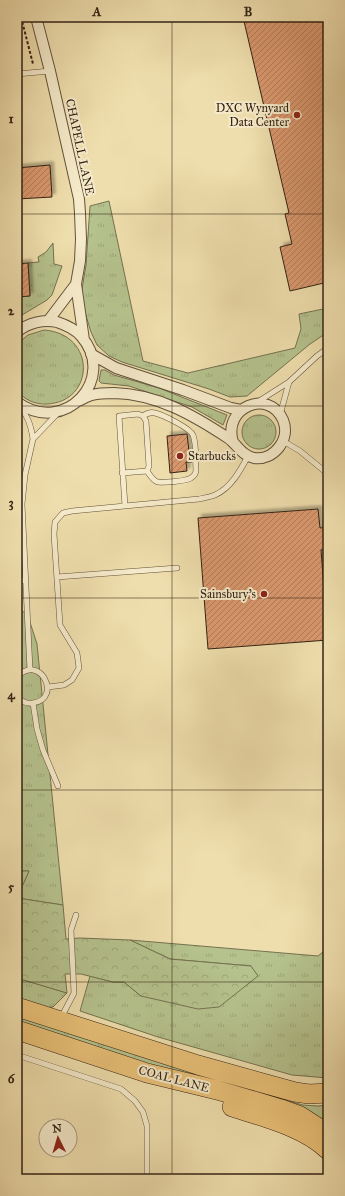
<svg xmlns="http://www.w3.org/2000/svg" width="345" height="1196" viewBox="0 0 345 1196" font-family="'IM FELL Great Primer',serif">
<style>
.grass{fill:url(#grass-tufts);stroke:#747250}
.forest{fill:url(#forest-crowns);stroke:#747250}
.building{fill:url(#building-hatch);stroke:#332314;filter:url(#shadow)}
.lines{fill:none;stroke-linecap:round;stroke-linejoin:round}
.lane-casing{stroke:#62523a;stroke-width:6}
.street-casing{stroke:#62523a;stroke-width:12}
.highway-casing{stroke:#332314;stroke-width:20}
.path{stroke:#332314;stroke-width:2;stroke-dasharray:3 2;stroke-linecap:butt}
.lane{stroke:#f5eaca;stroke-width:5}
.street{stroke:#f5eaca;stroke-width:10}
.highway{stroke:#e8bf76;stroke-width:19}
.grid{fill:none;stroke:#332314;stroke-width:1;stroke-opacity:0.55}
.poi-dot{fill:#8f2418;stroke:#f5eaca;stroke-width:1.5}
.labels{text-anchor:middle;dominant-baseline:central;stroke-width:4;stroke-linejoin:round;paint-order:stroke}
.poi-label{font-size:12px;fill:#332314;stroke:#f5eaca;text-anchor:end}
.street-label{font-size:12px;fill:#332314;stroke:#f5eaca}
.neatline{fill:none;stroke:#332314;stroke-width:1.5}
.grid-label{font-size:13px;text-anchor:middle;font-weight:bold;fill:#332314}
</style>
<defs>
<pattern id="grass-tufts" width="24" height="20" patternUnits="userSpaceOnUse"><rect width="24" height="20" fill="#b5c28d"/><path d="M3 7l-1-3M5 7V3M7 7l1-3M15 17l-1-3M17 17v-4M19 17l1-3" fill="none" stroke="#9ca679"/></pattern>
<pattern id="forest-crowns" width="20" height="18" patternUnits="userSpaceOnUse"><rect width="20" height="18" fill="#b5c28d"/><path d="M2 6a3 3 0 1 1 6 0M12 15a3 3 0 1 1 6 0" fill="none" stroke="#9ca679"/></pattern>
<pattern id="building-hatch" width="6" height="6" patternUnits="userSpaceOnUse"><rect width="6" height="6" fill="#d9976d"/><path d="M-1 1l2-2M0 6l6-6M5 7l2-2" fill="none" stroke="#b17b58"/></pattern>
<filter id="shadow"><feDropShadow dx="3.5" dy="-3.5" stdDeviation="1" flood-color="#0004"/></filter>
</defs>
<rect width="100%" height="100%" fill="#efdead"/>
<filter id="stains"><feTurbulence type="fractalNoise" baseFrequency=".005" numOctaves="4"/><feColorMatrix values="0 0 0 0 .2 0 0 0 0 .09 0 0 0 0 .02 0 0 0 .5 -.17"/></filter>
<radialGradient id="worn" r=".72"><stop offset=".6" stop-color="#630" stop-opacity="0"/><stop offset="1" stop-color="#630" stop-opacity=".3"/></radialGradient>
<path class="grass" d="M 109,201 L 143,361 L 188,373 L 295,348 L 301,329 L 299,314 L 328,308 L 328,332 L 310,344 L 247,396 L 230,397 L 209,389 L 122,362 L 109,356 L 97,345 L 91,332 L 83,306 L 82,289 L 86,265 L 90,206 Z
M 53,243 L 54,264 L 62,266 L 52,295 L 47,300 L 17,318 L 17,297 L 30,296 L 28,263 L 39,262 L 38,257 L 46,252 Z
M 44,330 C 97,334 95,402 47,404 C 35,405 24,399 17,391 L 17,344 L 28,335 Z
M 101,370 L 105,370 L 114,375 L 159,388 L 227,415 L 223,425 L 192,407 L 129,386 L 101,383 L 99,381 Z
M242 432a17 17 0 1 1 34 0a17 17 0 1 1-34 0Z
M 17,606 L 28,616 L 37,644 L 63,905 L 17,898 L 29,871 L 17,871 Z
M 130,940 L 318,956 L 328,948 L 328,1078 L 292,1075 L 158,1037 L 80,1011 L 90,976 L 113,982 L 124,982 L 141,996 L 251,966 L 170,959 Z
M 17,978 L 67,993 L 53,1007 L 41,1008 L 17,1000 Z
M 17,1015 L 242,1088 L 303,1105 L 318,1106 L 328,1105 L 328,1123 L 17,1024 Z"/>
<path class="forest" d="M 17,871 L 29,871 L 17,898 L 63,905 L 66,939 L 80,938 L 130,940 L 170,959 L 251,966 L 258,976 L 219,1007 L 198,1009 L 141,996 L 124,982 L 113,982 L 81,974 L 65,974 L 67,993 L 17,978 Z"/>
<path class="building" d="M 243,17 L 328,17 L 328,282 L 290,291 L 280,247 L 292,244 L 285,214 L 289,213 Z
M 50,165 L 52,197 L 17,199 L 17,168 Z
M 28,263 L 30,296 L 17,297 L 17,264 Z
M 187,434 L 189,451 L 191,451 L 192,462 L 186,462 L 187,471 L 170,473 L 167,436 Z
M 318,509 L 320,528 L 328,527 L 328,549 L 321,550 L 328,640 L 208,649 L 198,518 Z"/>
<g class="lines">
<defs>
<path id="lane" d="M 17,74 L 50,71
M 256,403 L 289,382 L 317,356 L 328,348
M 19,405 C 28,416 31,426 33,439
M 280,415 L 289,382
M 143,416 C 147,413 151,412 155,413 C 163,415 190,428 193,435 C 197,445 195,459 196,470 C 196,473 194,476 191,478 C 186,481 164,483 158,482 C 153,481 150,475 147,471
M 283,441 L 300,451 L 328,474
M 122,473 L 147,471 L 149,466 L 146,421 L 143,416 L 138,414 L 119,416 L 125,506
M 57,577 L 177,568
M 17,581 L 25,580
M 30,670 L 22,504 L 25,475 L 33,439 L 58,413
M 17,677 C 40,652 63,699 33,703 C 27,704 21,701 17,696
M 48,687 L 64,685 L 72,680 L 79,668 L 77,653 L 60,625 L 54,534 L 55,522 L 63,513 L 72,511 L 199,499 C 204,498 210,497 215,495 C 231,488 240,471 248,456
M 33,703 L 37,729 L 43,750 L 58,786
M 61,1018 L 74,993 L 71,930 L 76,915
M 17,1055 L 121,1089 L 135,1101 L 143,1112 L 147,1126 L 147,1179"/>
<path id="street" d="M 36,17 L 50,71 L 79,199 L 80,213 L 81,239 L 80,261 L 76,284 L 84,340
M 48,321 L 76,284
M 17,332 C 28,323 43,319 57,322 C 66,325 75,329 81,336 C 118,378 65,437 17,402
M 91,354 L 116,368 L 183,390 L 231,408 L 241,410
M 78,401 C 83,399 88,396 92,395 C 99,393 107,393 114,393 C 157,394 193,415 228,438 C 237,444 241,455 254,458 C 274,461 291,439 283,420 C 269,388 222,407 233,442"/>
<path id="highway" d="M 17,1007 L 198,1065 L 295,1092 L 309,1094 L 328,1093
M 17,1030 L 147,1073 L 217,1090 L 281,1109 L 300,1116 L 328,1134
M 232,1107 C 263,1117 304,1127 328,1150"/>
</defs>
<use href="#lane" class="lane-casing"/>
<use href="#street" class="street-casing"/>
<use href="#highway" class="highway-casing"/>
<path class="path" d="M 21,17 L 33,64"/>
<use href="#lane" class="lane"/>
<use href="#street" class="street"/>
<use href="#highway" class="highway"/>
</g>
<path class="grid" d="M 172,17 L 172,1179M 17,214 L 328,214M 17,406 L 328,406M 17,598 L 328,598M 17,790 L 328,790M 17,982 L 328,982"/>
<g class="poi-dot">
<circle cx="297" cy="115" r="4"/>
<circle cx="180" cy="456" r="4"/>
<circle cx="264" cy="594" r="4"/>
</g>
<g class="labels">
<g class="poi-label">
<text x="289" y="108">DXC Wynyard<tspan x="289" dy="14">Data Center</tspan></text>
<text x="188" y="456" text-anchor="start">Starbucks</text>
<text x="256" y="594">Sainsbury's</text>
</g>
<g class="street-label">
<text transform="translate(80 147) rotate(78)">CHAPELL LANE</text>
<text transform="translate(174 1079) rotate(15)">COAL LANE</text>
</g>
</g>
<rect width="345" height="1196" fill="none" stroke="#efdead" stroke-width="44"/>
<g transform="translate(58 1138) rotate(355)"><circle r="19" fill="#f5eaca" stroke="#a79a81"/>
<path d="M0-3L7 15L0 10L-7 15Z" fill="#8f2418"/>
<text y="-6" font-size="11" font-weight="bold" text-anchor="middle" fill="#332314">N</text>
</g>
<rect x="22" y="22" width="301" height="1152" class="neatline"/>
<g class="grid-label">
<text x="97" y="16">A</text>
<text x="248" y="16">B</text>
<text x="11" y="123">1</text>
<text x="11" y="315">2</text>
<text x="11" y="507">3</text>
<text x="11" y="699">4</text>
<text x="11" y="891">5</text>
<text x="11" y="1083">6</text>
</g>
<rect width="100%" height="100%" filter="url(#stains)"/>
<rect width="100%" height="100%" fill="url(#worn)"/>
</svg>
